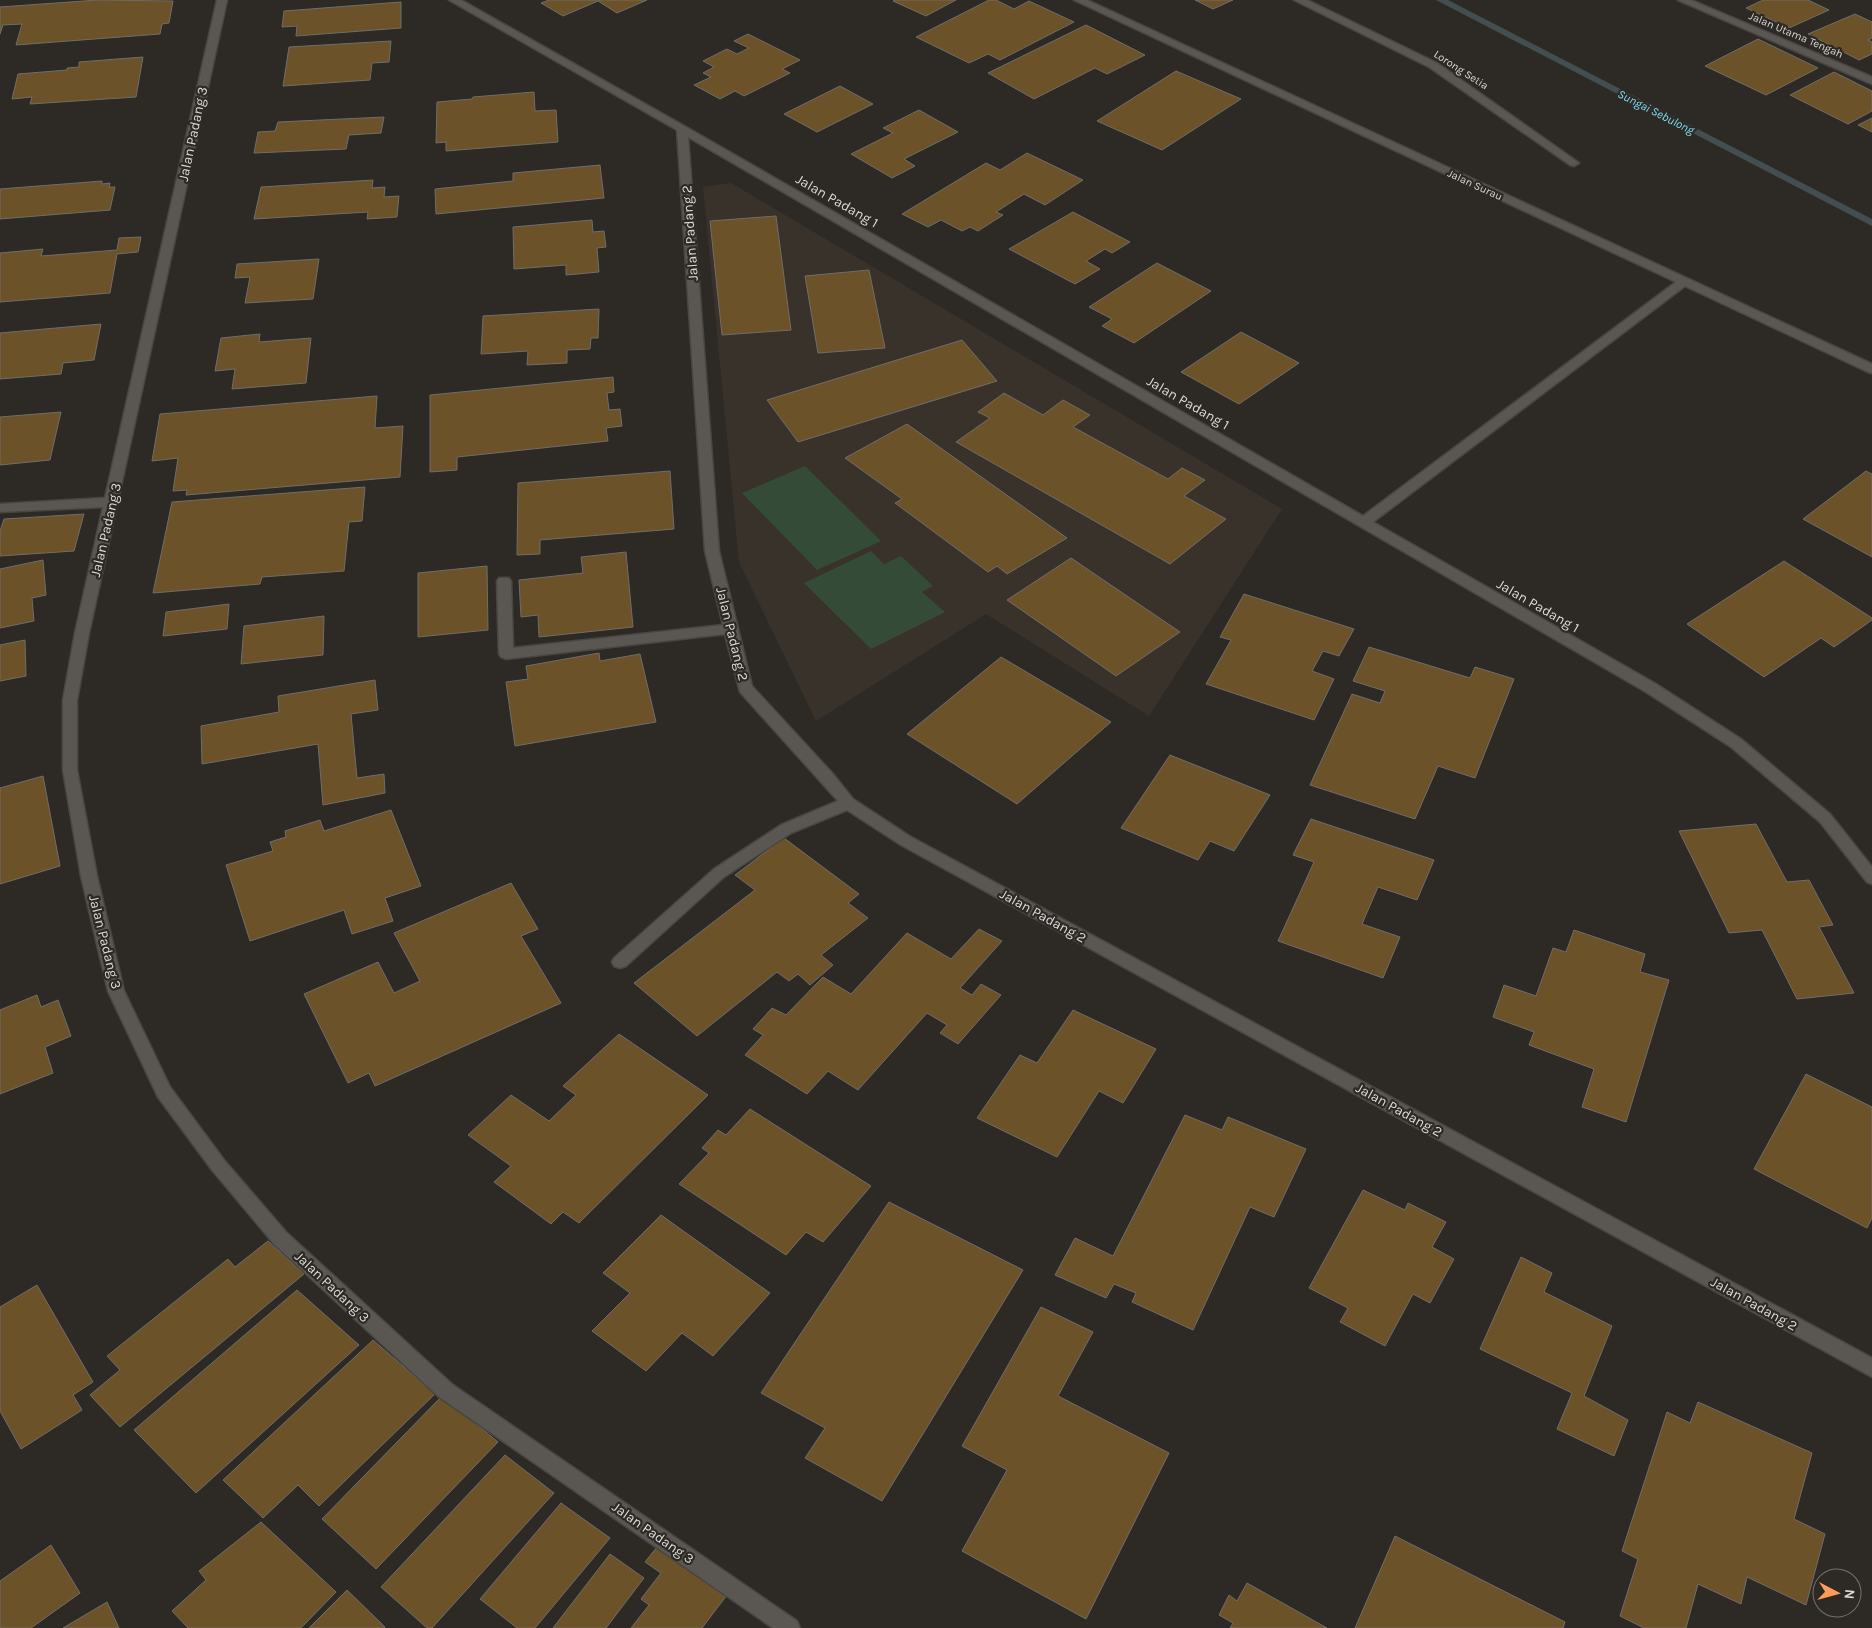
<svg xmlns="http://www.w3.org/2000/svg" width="1872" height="1628" viewBox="0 0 1872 1628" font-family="Karla,sans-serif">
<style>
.built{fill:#39322a}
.green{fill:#344b38}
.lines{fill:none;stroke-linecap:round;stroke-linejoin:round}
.stream{fill:#434e51;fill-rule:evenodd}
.building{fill:#6c5229;stroke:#706d69}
.minor-casing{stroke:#484643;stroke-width:3}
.minor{fill:#5a5753;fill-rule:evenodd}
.labels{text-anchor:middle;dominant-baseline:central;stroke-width:4.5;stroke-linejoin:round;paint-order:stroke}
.far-street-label{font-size:11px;fill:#dbd9d7;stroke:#2d2a26}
.far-water-label{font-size:12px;font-style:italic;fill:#7ddef5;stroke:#2d2a26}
.street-label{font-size:14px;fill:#dbd9d7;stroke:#2d2a26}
</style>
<rect width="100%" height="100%" fill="#2d2a26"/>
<path class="built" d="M 731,183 L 1282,509 L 1149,716 L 986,614 L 816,721 L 739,562 L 703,187 Z"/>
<path class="green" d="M 805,466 L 881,541 L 817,570 L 742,493 Z
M 871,551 L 884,564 L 901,556 L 933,586 L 922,592 L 945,612 L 871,649 L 804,583 Z"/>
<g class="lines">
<path class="stream" d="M 1436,0 L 1448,0 L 1872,219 L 1872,226 Z"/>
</g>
<path class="building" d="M 98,0 L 173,1 L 169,23 L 162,24 L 160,34 L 16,45 L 22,24 L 3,25 L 0,34 L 0,7 Z
M 549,0 L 647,0 L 617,13 L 598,1 L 563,16 L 541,3 Z
M 895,0 L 956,0 L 926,16 L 893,1 Z
M 989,0 L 996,0 L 1014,9 L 1029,1 L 1074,22 L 1000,60 L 988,54 L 969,63 L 916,37 Z
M 1195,0 L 1233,0 L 1213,9 Z
M 1763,0 L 1808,0 L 1829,10 L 1789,28 L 1746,8 Z
M 401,2 L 401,28 L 296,36 L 297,26 L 282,27 L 284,11 Z
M 1855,14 L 1872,22 L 1872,38 L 1868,40 L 1872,42 L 1872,54 L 1859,60 L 1808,34 Z
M 1086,25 L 1145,55 L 1107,74 L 1095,68 L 1034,99 L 988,73 Z
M 748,34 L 800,60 L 782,69 L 790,73 L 744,96 L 735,91 L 720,99 L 694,85 L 711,77 L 703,73 L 714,67 L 703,61 L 727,49 L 737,54 L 749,48 L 734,41 Z
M 1758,39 L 1818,68 L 1766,95 L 1705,66 Z
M 391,41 L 389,62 L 372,63 L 370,80 L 283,86 L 289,47 Z
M 143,57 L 136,97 L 30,104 L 32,97 L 12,99 L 18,74 L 67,70 L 67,68 L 79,67 L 79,62 Z
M 1176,71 L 1241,99 L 1162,150 L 1097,121 Z
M 1834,72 L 1872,91 L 1872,111 L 1848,124 L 1790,95 Z
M 840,86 L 873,104 L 817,132 L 784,114 Z
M 534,92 L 535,111 L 556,110 L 558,142 L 446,151 L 446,142 L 436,143 L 437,102 L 472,99 L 473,97 Z
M 919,110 L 958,132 L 904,159 L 915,166 L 892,178 L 851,154 L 893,133 L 883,128 Z
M 384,117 L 381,133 L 349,135 L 346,149 L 254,153 L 258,132 L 275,131 L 278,122 Z
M 1872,118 L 1872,132 L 1858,125 Z
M 1027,153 L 1083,180 L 1045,205 L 1024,194 L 996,212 L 1003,215 L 978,231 L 970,227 L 962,231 L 941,220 L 928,227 L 902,214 L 986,163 L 1000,170 Z
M 600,165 L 604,198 L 436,214 L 435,189 L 513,181 L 513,173 Z
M 373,180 L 372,188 L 385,187 L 384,197 L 399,196 L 397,217 L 367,219 L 368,212 L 254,219 L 261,187 Z
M 102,181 L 102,184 L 110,183 L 109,187 L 115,187 L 110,210 L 0,219 L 0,189 Z
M 1073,212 L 1130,242 L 1112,253 L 1105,249 L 1086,261 L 1100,269 L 1075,284 L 1009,249 Z
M 776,216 L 791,330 L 722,335 L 710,221 Z
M 592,220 L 593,232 L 604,231 L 606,247 L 597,248 L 599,272 L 566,275 L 566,265 L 514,269 L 513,227 Z
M 141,237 L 138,252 L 117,254 L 110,293 L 0,302 L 0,253 L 43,249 L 41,256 L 117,250 L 119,238 Z
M 319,259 L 313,299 L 245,303 L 250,277 L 235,278 L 237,264 Z
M 1157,263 L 1211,291 L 1134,343 L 1102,326 L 1112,319 L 1089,307 Z
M 869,270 L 885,348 L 818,353 L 805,276 Z
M 599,309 L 598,338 L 591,338 L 590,349 L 567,350 L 567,363 L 527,365 L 528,351 L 481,354 L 483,316 Z
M 101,324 L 94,360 L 63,363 L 61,374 L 0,379 L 0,333 Z
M 1241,332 L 1299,363 L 1239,404 L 1181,372 Z
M 260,334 L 259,342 L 311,338 L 306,383 L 232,389 L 235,369 L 215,371 L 221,338 Z
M 962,340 L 997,381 L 798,442 L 767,400 Z
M 613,377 L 614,392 L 607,393 L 609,410 L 620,409 L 622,426 L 606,428 L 608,441 L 457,457 L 457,470 L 430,472 L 430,395 Z
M 1004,393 L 1043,415 L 1063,400 L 1090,415 L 1073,427 L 1168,479 L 1182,468 L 1205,480 L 1184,496 L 1226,519 L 1170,564 L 956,442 L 990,418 L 978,412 Z
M 377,396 L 375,428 L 403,426 L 400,477 L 186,495 L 187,490 L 173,491 L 178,458 L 152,461 L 160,414 Z
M 61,412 L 50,460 L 0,465 L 0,417 Z
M 907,424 L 1067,538 L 1007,574 L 997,566 L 988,572 L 895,503 L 902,499 L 845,458 Z
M 670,471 L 674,529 L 540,540 L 540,554 L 517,555 L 518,483 Z
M 1866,471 L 1872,474 L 1872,557 L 1803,519 Z
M 365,487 L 362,521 L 349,522 L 344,571 L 262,577 L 260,584 L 153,593 L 172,502 Z
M 84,514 L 74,551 L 0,556 L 0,531 L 4,519 Z
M 626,552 L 633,627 L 539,637 L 538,615 L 521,617 L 519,580 L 583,573 L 581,557 Z
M 1071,558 L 1180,632 L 1116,676 L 1007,600 Z
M 43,560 L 46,595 L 32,598 L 34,621 L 0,628 L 0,569 Z
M 1784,561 L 1872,618 L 1872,620 L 1834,647 L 1821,638 L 1764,677 L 1687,624 Z
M 487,566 L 488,630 L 418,637 L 418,573 Z
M 1244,594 L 1354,629 L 1339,656 L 1323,651 L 1312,671 L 1334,679 L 1314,720 L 1206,684 L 1231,640 L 1220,637 Z
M 229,604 L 227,629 L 163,636 L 166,612 Z
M 324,616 L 323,655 L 241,664 L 244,626 Z
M 25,640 L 26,676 L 0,681 L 0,645 Z
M 1369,647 L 1470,678 L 1475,667 L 1514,679 L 1475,778 L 1438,766 L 1415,819 L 1310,785 L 1352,694 L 1380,703 L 1385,691 L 1353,681 Z
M 599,653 L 600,661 L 640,654 L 656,722 L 515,746 L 506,682 L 528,679 L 526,666 Z
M 1001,657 L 1111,722 L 1017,804 L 907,734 Z
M 375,680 L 378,710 L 351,714 L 357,778 L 384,774 L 385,793 L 323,805 L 318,744 L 202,764 L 201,726 L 279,712 L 278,696 Z
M 1170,755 L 1270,795 L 1234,851 L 1210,841 L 1198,860 L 1121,828 Z
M 43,776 L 60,866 L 0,884 L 0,788 Z
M 391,810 L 421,886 L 385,898 L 393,921 L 352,934 L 344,910 L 250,941 L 226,865 L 273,851 L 270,842 L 286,837 L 285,831 L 320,820 L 324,831 Z
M 1311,819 L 1434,860 L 1417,900 L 1378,887 L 1362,924 L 1400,937 L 1383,978 L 1278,941 L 1314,862 L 1293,855 Z
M 1756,824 L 1787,882 L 1809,880 L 1833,925 L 1819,927 L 1854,993 L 1797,999 L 1762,930 L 1729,933 L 1679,831 Z
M 784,838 L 859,894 L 848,903 L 868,918 L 821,955 L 833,965 L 810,985 L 798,974 L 789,981 L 777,972 L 697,1036 L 634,983 L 755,890 L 735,875 Z
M 511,883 L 538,929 L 521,936 L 561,1003 L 375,1086 L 369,1073 L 348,1083 L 304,994 L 378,962 L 394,993 L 420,981 L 394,933 Z
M 979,929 L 1002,941 L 960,988 L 972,995 L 981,984 L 1001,995 L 958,1044 L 940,1033 L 947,1025 L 927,1013 L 858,1090 L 828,1071 L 807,1094 L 745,1055 L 763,1035 L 753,1029 L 772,1008 L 786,1015 L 823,977 L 851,994 L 907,933 L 951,959 Z
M 1574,930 L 1645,954 L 1640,972 L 1669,980 L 1626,1122 L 1582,1107 L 1594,1069 L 1529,1045 L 1534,1032 L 1493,1017 L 1504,985 L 1536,996 L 1553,948 L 1566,952 Z
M 37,995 L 41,1007 L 58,1000 L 71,1036 L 45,1047 L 53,1073 L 0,1094 L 0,1010 Z
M 1073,1010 L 1156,1049 L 1123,1103 L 1099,1091 L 1057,1157 L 977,1118 L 1020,1055 L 1037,1063 Z
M 619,1034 L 708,1095 L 579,1223 L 563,1212 L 551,1224 L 494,1182 L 511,1166 L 468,1135 L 511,1095 L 549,1121 L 576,1095 L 563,1086 Z
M 1806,1074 L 1872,1107 L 1872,1218 L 1867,1228 L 1754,1169 Z
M 750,1109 L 871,1186 L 823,1242 L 806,1232 L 786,1255 L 679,1184 L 709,1153 L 702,1148 L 718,1130 L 726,1135 Z
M 1185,1115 L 1222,1130 L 1228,1117 L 1306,1149 L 1274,1217 L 1250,1207 L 1193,1330 L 1132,1302 L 1136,1293 L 1114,1284 L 1106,1298 L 1055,1275 L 1075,1238 L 1113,1256 Z
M 1363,1190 L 1405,1210 L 1408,1203 L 1446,1222 L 1432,1247 L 1454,1259 L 1430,1303 L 1413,1294 L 1385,1346 L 1340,1322 L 1348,1308 L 1309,1288 Z
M 889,1202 L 1023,1270 L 882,1501 L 805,1458 L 825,1428 L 761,1393 Z
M 661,1215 L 770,1293 L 713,1356 L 682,1333 L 646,1371 L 592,1331 L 630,1293 L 603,1273 Z
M 268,1241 L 304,1274 L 120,1427 L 90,1395 L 120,1370 L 107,1356 L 228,1259 L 235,1267 Z
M 1521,1257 L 1552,1273 L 1544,1292 L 1612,1326 L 1584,1396 L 1628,1420 L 1614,1456 L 1557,1429 L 1572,1393 L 1480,1349 Z
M 37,1285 L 93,1382 L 73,1395 L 82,1410 L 21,1449 L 0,1411 L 0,1307 Z
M 297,1290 L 359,1345 L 196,1493 L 134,1430 Z
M 1041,1307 L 1093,1332 L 1058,1396 L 1169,1453 L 1086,1619 L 962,1551 L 1007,1470 L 962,1446 Z
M 373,1340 L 435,1394 L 319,1506 L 298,1485 L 263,1518 L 223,1480 Z
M 442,1396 L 498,1442 L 376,1569 L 322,1519 Z
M 1698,1402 L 1812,1453 L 1794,1519 L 1825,1534 L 1806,1605 L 1747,1577 L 1741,1604 L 1698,1584 L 1686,1628 L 1644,1628 L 1620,1616 L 1638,1559 L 1622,1551 L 1667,1412 L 1690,1423 Z
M 505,1455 L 554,1493 L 432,1628 L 427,1628 L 381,1587 Z
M 561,1503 L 610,1538 L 535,1628 L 517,1628 L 480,1599 Z
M 261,1522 L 336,1592 L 301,1628 L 188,1628 L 172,1611 L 206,1580 L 199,1571 Z
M 1395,1536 L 1565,1622 L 1563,1628 L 1355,1628 Z
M 51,1545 L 80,1593 L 31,1628 L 0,1628 L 0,1581 Z
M 657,1547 L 727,1595 L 702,1628 L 631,1628 L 649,1605 L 641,1599 L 661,1573 L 645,1562 Z
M 610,1554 L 644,1578 L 606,1628 L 553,1628 Z
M 1247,1583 L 1327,1628 L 1230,1628 L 1233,1623 L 1219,1615 L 1229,1595 L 1237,1601 Z
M 347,1590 L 385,1627 L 384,1628 L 309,1628 Z
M 107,1602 L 119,1628 L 63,1628 Z"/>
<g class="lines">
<defs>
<path id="minor" d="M 217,0 L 227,0 L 118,500 L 119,502 L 117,505 L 89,633 L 77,700 L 77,770 L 97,876 L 124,991 L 170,1087 L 224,1160 L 286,1232 L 453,1385 L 797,1621 L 800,1628 L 773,1628 L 439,1397 L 274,1244 L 212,1170 L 158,1097 L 108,991 L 81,876 L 63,770 L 63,700 L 75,633 L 103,507 L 0,512 L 0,504 L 105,498 Z
M 449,0 L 461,0 L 686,127 L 1363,516 L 1676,282 L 1074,0 L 1087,0 L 1872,364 L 1872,373 L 1868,372 L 1685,286 L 1373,522 L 1656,684 L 1741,739 L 1830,814 L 1872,867 L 1872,884 L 1867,882 L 1820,822 L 1731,747 L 1646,692 L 688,137 L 719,551 L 752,686 L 833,774 L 853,799 L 911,837 L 1872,1358 L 1872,1377 L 901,845 L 847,810 L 791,833 L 724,877 L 626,966 L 620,968 L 614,966 L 612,962 L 614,958 L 714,869 L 781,825 L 838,801 L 740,692 L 725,634 L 506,659 L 501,657 L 499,654 L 497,581 L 499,578 L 509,578 L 511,581 L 513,648 L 723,625 L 705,551 L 677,130 Z
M 1294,0 L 1307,0 L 1437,63 L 1579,163 L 1574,166 L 1570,165 L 1429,67 Z
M 1678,0 L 1691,0 L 1872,77 L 1872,84 Z"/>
</defs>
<use href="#minor" class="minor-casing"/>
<use href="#minor" class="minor"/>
</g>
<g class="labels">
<g class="far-street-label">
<text transform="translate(1796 35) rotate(23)">Jalan Utama Tengah</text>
<text transform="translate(1461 70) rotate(33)">Lorong Setia</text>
<text transform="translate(1475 185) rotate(25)">Jalan Surau</text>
</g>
<g class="far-water-label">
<text transform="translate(1656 112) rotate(27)">Sungai Sebulong</text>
</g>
<g class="street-label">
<text transform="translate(193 134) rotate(-78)">Jalan Padang 3</text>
<text transform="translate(837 201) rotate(30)">Jalan Padang 1</text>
<text transform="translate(690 233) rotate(-94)">Jalan Padang 2</text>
<text transform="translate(1188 403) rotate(30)">Jalan Padang 1</text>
<text transform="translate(106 530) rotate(-77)">Jalan Padang 3</text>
<text transform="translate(1538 606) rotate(30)">Jalan Padang 1</text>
<text transform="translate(732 634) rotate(76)">Jalan Padang 2</text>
<text transform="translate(1043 916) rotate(29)">Jalan Padang 2</text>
<text transform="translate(105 942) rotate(76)">Jalan Padang 3</text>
<text transform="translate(1399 1110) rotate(29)">Jalan Padang 2</text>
<text transform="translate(332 1287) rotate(43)">Jalan Padang 3</text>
<text transform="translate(1754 1304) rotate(29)">Jalan Padang 2</text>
<text transform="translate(653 1533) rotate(35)">Jalan Padang 3</text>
</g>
</g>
<g transform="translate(1837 1593) rotate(96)"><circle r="24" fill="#2d2a26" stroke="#73706d"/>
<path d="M0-4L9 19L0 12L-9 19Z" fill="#ff9b59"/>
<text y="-8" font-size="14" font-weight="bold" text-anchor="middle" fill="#dbd9d7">N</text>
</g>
</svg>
